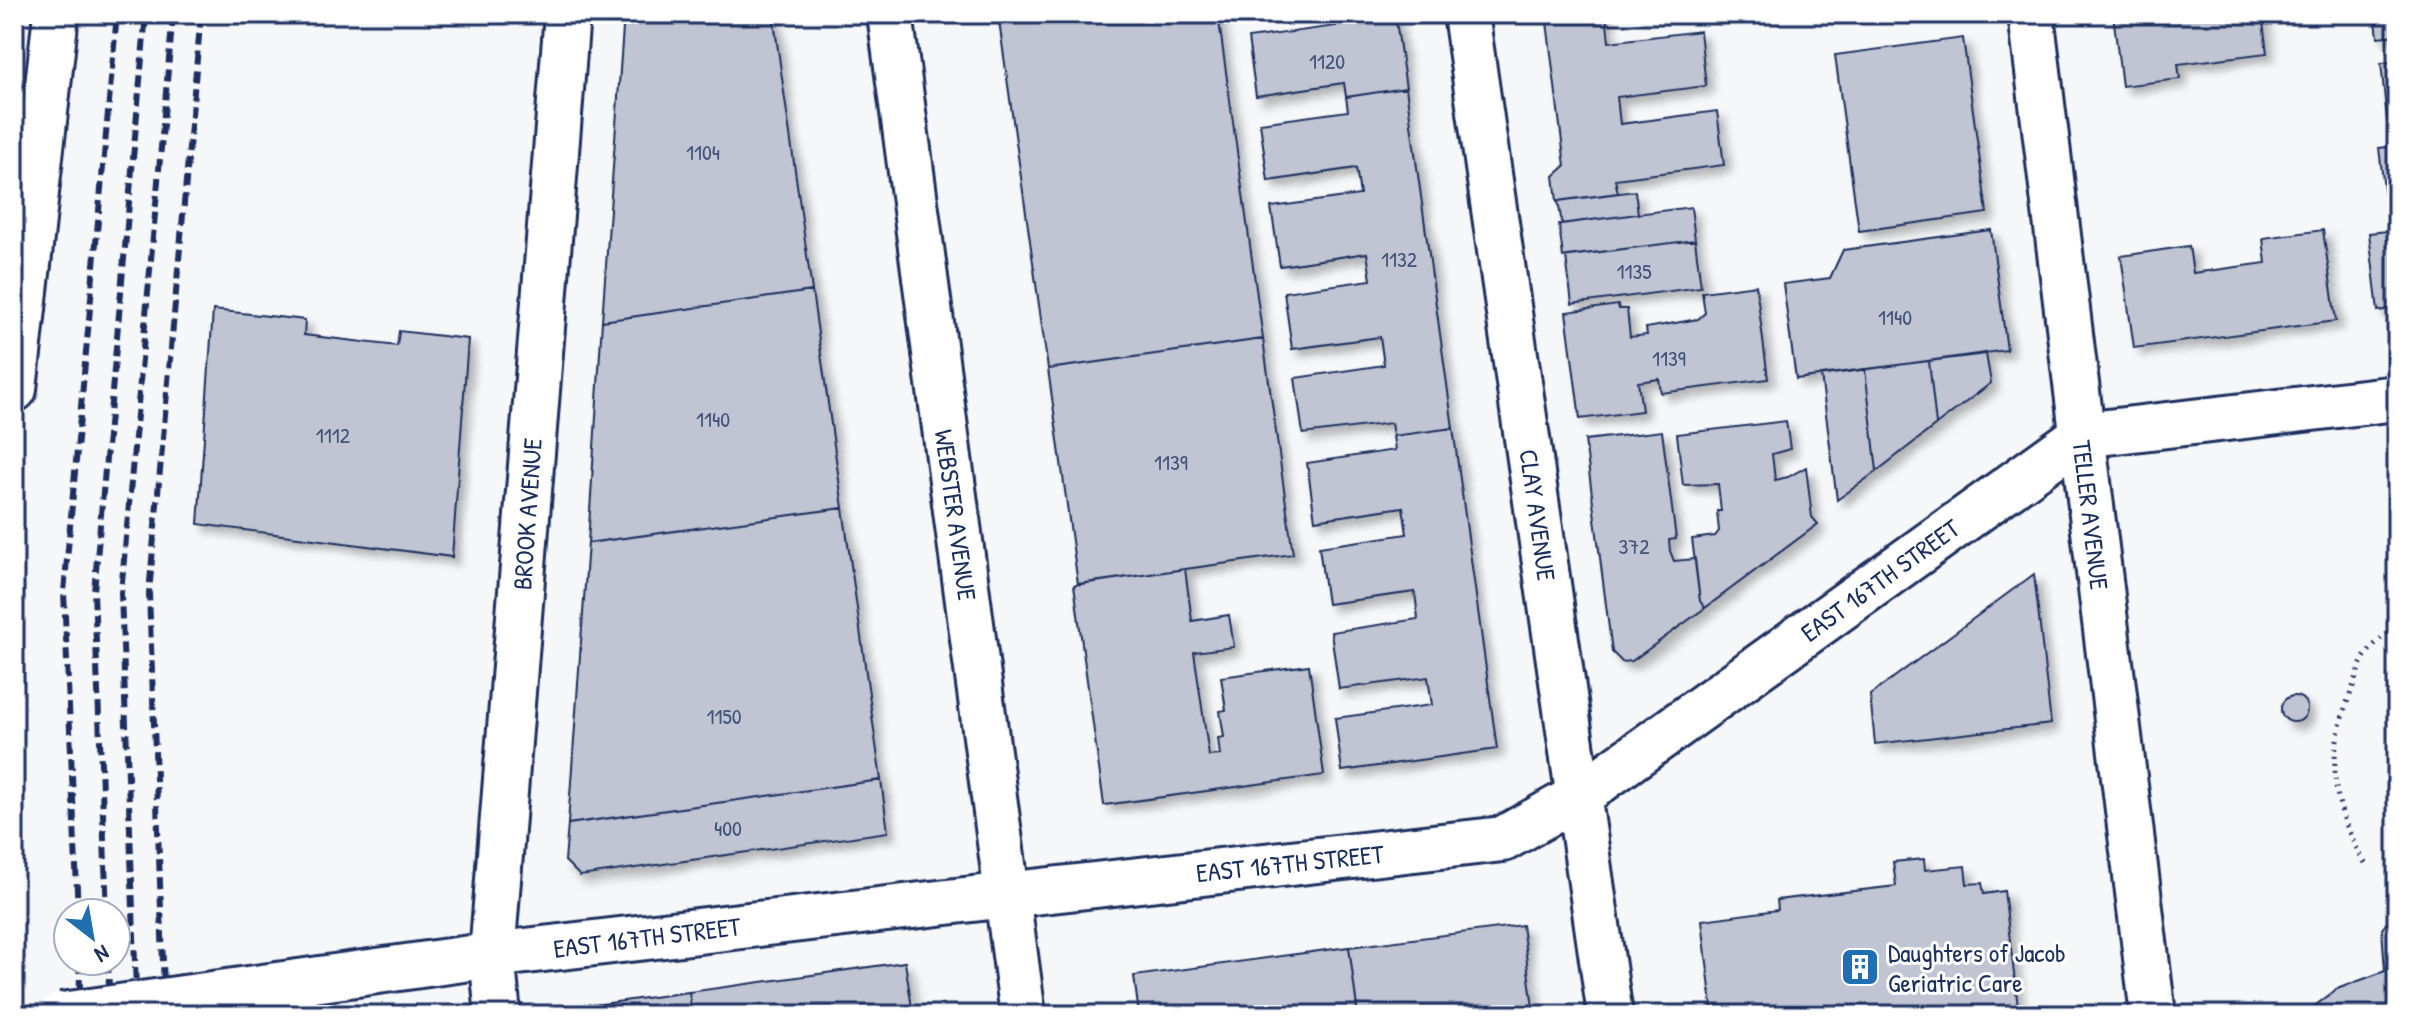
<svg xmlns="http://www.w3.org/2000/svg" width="2411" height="1029" viewBox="0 0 2411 1029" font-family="'Patrick Hand',sans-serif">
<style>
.building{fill:#c0c4d3;stroke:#1b2f5e;stroke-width:2;filter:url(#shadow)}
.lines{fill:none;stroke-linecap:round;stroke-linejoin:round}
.street-casing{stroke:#1b2f5e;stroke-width:50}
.secondary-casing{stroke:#1b2f5e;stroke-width:50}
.path{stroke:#1b2f5e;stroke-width:5;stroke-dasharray:2 6;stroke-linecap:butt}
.street{stroke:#fff;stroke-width:44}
.secondary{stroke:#fff;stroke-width:44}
.rail{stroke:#1b2f5e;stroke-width:6;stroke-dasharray:12 6;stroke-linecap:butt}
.street-bridge-casing{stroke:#1b2f5e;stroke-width:50;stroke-linecap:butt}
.street-bridge{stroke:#fff;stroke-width:44}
.labels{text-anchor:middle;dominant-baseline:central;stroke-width:6;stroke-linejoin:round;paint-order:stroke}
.number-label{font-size:22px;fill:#44547b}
.street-label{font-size:26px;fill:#1b2f5e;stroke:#fff}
.poi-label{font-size:26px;fill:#1b2f5e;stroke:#fff;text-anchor:start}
</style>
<defs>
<filter id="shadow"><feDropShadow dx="7" dy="7" stdDeviation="4" flood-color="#0004"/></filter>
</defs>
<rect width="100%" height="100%" fill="#f6f7f9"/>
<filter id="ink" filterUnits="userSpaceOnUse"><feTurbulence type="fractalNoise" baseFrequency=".0125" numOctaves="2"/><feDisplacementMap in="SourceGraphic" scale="16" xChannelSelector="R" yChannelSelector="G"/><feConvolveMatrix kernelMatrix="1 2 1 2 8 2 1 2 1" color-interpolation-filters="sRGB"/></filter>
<g filter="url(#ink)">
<path class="building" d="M 624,14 L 773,14 L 812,291 L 602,321 Z
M 998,14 L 1218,14 L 1263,339 L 1048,369 Z
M 1335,14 L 1395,14 L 1406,88 L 1346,97 L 1344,83 L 1256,96 L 1248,38 L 1336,26 Z
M 1546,14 L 1606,14 L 1609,42 L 1700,31 L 1706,86 L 1617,97 L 1620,124 L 1717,111 L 1724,165 L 1615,179 L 1618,193 L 1557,201 L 1554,176 L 1565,166 Z
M 2113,14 L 2262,14 L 2267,53 L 2178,64 L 2180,79 L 2122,86 Z
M 2375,14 L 2397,14 L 2397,35 L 2378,37 Z
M 1963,38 L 1987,213 L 1859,231 L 1835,55 Z
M 2397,62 L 2397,119 L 2387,120 L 2381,63 Z
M 1406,88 L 1453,428 L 1393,436 L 1391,423 L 1303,434 L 1295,378 L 1384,365 L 1380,337 L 1292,349 L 1284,292 L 1371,280 L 1367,253 L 1280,266 L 1271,207 L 1360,195 L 1357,174 L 1356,168 L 1268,181 L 1260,123 L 1348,111 L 1346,97 Z
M 2397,146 L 2397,203 L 2386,205 L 2379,148 Z
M 1635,191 L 1638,214 L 1562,224 L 1558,201 Z
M 1691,207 L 1695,240 L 1563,257 L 1559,224 Z
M 1991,230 L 2007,350 L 1796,379 L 1783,284 L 1830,278 L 1843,250 Z
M 2323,230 L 2336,321 L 2134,348 L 2121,256 L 2189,246 L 2193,273 L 2266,263 L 2263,238 Z
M 2397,230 L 2397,308 L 2378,311 L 2369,233 Z
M 1695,240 L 1701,287 L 1572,304 L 1566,256 Z
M 1756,285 L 1768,379 L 1661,393 L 1659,379 L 1638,382 L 1642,411 L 1580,419 L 1566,312 L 1618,305 L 1619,309 L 1627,309 L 1630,337 L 1647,335 L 1646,328 L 1698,319 L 1705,313 L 1702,292 Z
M 812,291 L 843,508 L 588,543 L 602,321 Z
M 213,310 L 305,320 L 304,335 L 397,346 L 399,331 L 468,339 L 452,557 L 198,524 Z
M 1263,339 L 1293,554 L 1078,584 L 1048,369 Z
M 1986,354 L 1991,383 L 1936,425 L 1929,361 Z
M 1929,361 L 1936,425 L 1877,471 L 1865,369 Z
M 1865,369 L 1877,471 L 1837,500 L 1821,375 Z
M 1786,421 L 1790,449 L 1772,454 L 1775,480 L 1788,477 L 1806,467 L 1812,517 L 1818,524 L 1705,608 L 1700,601 L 1692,539 L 1715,536 L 1719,531 L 1717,511 L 1721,511 L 1718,484 L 1683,485 L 1677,434 Z
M 1453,428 L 1497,749 L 1342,771 L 1335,718 L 1432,705 L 1428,677 L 1339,689 L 1331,632 L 1418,619 L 1415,592 L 1327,604 L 1319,547 L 1407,534 L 1403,507 L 1315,520 L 1307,463 L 1395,450 L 1393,436 Z
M 1662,431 L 1676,539 L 1669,540 L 1670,551 L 1674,561 L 1695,559 L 1700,601 L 1705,608 L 1632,661 L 1622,662 L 1612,652 L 1585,440 Z
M 843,508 L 881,780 L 568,824 L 588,543 Z
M 1185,569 L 1192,621 L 1229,615 L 1234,647 L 1194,652 L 1209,756 L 1220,755 L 1218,738 L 1224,737 L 1220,711 L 1226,710 L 1221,677 L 1309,665 L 1324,775 L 1104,805 L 1074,585 Z
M 2034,574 L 2051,724 L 1875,744 L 1870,695 Z
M2281 709a13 13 0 1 1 26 0a13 13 0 1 1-26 0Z
M 881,780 L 888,832 L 580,876 L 565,861 L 568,824 Z
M 1924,859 L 1925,870 L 1965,866 L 1967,884 L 1982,883 L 1984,894 L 2004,891 L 2019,1015 L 1713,1015 L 1702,920 L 1778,910 L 1777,900 L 1896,886 L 1893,862 Z
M 2388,921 L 2397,927 L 2397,1015 L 2303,1015 L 2337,989 L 2385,971 L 2382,929 Z
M 1522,925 L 1534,1015 L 1358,1015 L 1349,947 Z
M 1349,947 L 1358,1015 L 1139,1015 L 1134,976 Z
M 905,962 L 913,1015 L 692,1015 L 689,992 Z
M 689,992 L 692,1015 L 552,1015 L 551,1011 Z"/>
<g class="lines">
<defs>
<path id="street" d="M 1466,14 L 1610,1015
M 2031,14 L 2153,1015
M 14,389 L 56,14
M 184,998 L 492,955 L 1007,895
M 498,1015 L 492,955 L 567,14"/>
<path id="secondary" d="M 890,14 L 1023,1015
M 1007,895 L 1503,839 L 1579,796 L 2082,435 L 2397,398"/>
</defs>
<use href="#street" class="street-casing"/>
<use href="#secondary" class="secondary-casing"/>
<path class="path" d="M 2365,863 C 2330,803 2325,755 2352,690 C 2356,679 2359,664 2366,655 C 2373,644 2387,634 2397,624"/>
<use href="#street" class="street"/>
<use href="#secondary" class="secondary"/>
<path class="rail" d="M 78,913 L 64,592 L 117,14
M 107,913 L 94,592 L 146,14
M 79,961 L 81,1015
M 108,961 L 110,1015
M 137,1015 L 121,593 L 173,14
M 165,1015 L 149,593 L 201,14"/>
<defs>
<path id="street-bridge" d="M 62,1015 L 184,998"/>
</defs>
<use href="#street-bridge" class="street-bridge-casing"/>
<use href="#street-bridge" class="street-bridge"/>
</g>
</g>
<defs>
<symbol id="building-square" viewBox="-11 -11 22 22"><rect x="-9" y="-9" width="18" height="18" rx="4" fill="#1f6fb2" stroke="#fff"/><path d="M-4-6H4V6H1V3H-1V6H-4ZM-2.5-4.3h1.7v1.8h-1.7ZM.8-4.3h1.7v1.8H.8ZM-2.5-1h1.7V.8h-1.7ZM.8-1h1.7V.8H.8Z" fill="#fff"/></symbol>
</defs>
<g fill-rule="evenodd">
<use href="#building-square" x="1838" y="945" width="44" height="44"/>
</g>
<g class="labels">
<g class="number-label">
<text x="1327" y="61">1120</text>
<text x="703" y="152">1104</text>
<text x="1399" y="259">1132</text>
<text x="1634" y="271">1135</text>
<text x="1895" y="317">1140</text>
<text x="1669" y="358">1139</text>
<text x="713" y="419">1140</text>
<text x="333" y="435">1112</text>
<text x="1171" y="462">1139</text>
<text x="1634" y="546">372</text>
<text x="724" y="716">1150</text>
<text x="728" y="828">400</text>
</g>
<g class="street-label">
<text transform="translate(527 514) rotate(-86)">BROOK AVENUE</text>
<text transform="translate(956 515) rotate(82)">WEBSTER AVENUE</text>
<text transform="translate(1538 515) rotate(82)">CLAY AVENUE</text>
<text transform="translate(2091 515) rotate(83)">TELLER AVENUE</text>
<text transform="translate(1880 580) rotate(-36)">EAST 167TH STREET</text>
<text transform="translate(1290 863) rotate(-6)">EAST 167TH STREET</text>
<text transform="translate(647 937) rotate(-7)">EAST 167TH STREET</text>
</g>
<g class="poi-label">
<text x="1888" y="952">Daughters of Jacob<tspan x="1888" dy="30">Geriatric Care</tspan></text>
</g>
</g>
<rect width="2411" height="1029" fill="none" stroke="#fff" stroke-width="48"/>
<rect x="24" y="24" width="2363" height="981" fill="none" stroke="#1b2f5e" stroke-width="3" filter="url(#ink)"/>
<g transform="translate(92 937) rotate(149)"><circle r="38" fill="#ffffff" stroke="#a4acbf" stroke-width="2"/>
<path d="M0-6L14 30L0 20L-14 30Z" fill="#1f6fb2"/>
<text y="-12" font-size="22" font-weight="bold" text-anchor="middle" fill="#1b2f5e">N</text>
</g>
</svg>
